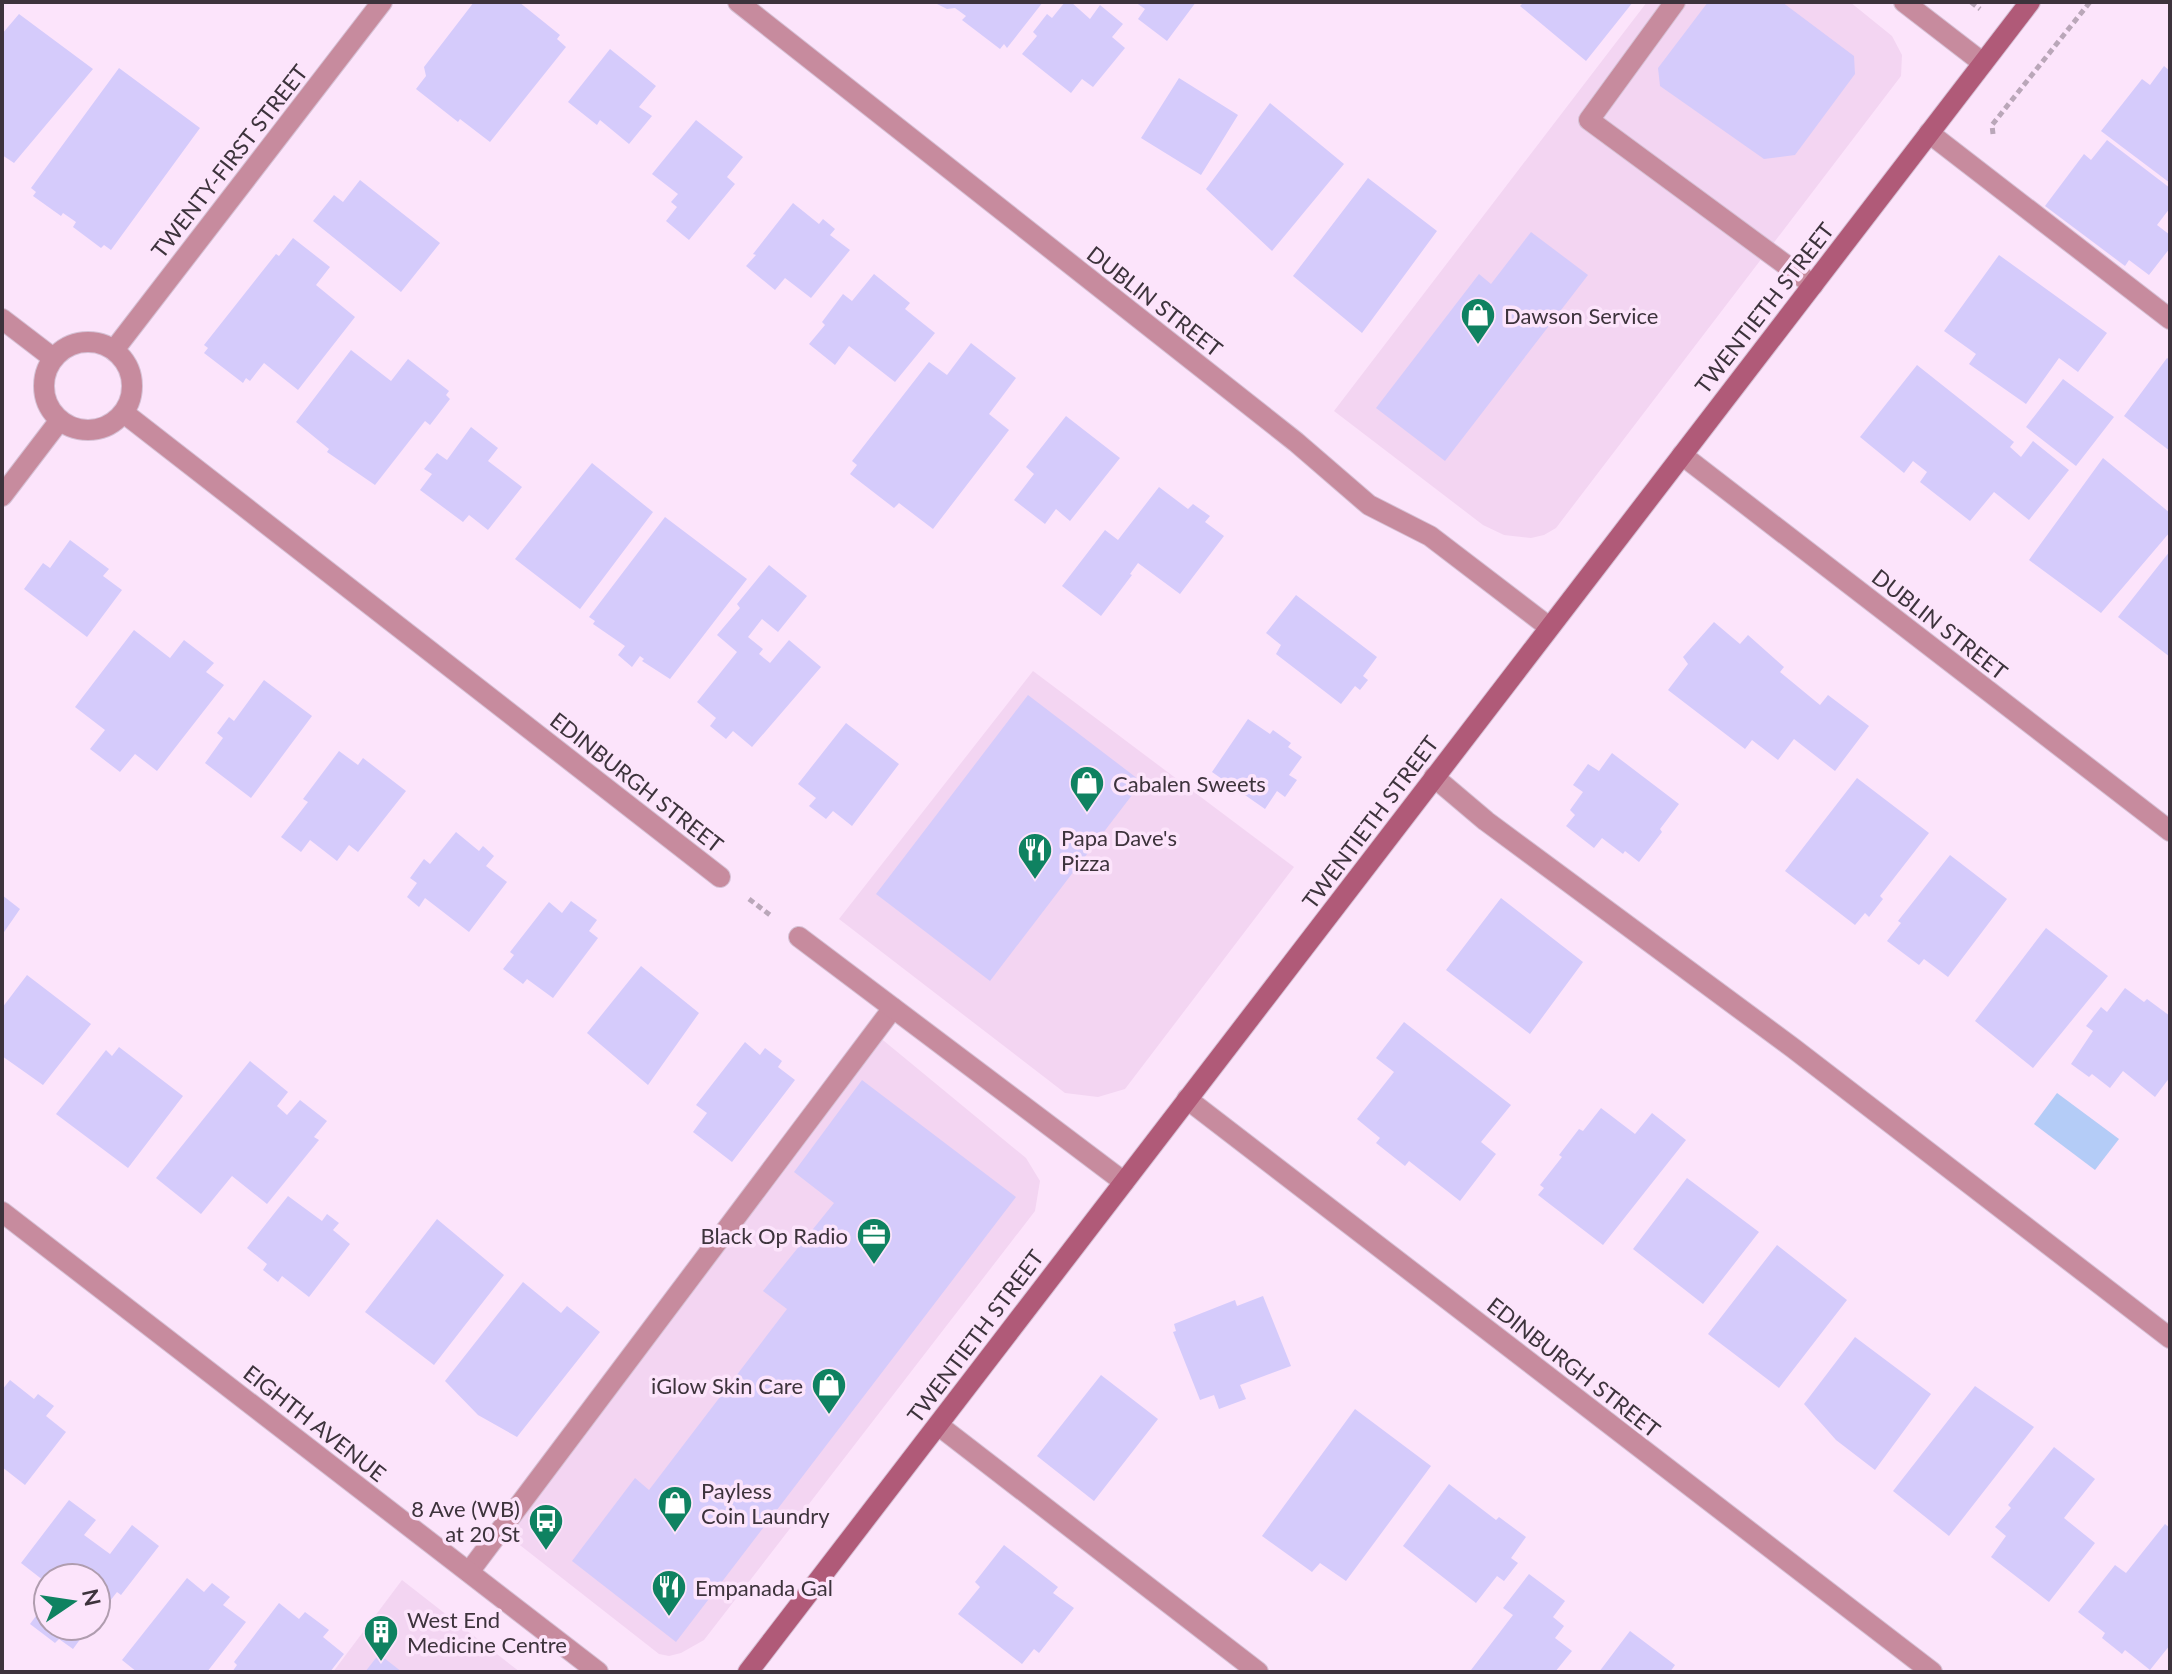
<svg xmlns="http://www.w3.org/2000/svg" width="2172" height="1674" viewBox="0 0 2172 1674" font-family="Lato,sans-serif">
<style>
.built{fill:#f3d5f2}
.water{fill:#b4ccf7}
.building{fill:#d5cbfb}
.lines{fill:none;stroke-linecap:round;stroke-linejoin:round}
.lane-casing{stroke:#d6c1d5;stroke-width:22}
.street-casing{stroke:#d6c1d5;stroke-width:22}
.secondary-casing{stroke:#d6c1d5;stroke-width:22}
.path{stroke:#baa7b9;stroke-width:5;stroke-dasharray:6 4;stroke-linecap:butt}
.lane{stroke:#c78b9e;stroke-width:20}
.street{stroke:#c78b9e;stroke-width:20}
.secondary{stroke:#b05a78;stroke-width:20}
.labels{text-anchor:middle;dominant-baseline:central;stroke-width:7;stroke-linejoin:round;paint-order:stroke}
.street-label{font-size:22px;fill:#3d333c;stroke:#fce4fb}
.poi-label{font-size:22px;fill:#3d333c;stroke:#fce4fb;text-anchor:start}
</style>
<rect width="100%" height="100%" fill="#fce4fb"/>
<path class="built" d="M 1647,2 L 1850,2 L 1892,36 L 1902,55 L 1901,76 L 1556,528 L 1544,535 L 1531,538 L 1504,535 L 1483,525 L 1334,411 Z
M 1033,671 L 1294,867 L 1125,1089 L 1098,1097 L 1065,1093 L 839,919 Z
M 878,1036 L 1026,1158 L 1040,1181 L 1035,1211 L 704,1640 L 681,1653 L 669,1656 L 659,1654 L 498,1528 Z
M 402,1580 L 520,1672 L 333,1672 Z"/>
<path class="water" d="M 2057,1093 L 2119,1139 L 2095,1170 L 2034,1124 Z"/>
<path class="building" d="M 474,2 L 519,2 L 560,35 L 557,39 L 566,47 L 490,142 L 460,119 L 458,122 L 416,89 L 426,76 L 424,67 Z
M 933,2 L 1043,2 L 1007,48 L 1004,44 L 1000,49 L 962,20 L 966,16 L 955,8 L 947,9 Z
M 1065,2 L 1071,2 L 1090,19 L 1100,5 L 1123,24 L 1112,37 L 1125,48 L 1093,87 L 1082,79 L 1071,93 L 1022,54 L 1037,36 L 1033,32 L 1047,14 L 1052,18 Z
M 1135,2 L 1196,2 L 1167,41 L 1138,19 L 1145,9 Z
M 1524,2 L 1633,2 L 1586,61 L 1520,6 Z
M 1708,2 L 1782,2 L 1854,56 L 1855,74 L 1795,155 L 1764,159 L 1660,86 L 1658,68 Z
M 19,14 L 93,69 L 14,163 L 2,155 L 2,34 Z
M 610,49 L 656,86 L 639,107 L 652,116 L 629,144 L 600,120 L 597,125 L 568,102 Z
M 2164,66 L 2170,71 L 2170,183 L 2101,131 L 2142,79 L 2150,85 Z
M 119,68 L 200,128 L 111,250 L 104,245 L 101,248 L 73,227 L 76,222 L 63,213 L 61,216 L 33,196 L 36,192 L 31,188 Z
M 1179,78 L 1238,115 L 1201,175 L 1141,138 Z
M 1270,103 L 1344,164 L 1272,251 L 1206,189 Z
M 696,120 L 743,157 L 727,177 L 735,184 L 689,240 L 666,221 L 677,207 L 671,202 L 678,194 L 652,174 Z
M 2107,140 L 2170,188 L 2170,208 L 2157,225 L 2170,235 L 2170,248 L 2149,275 L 2129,260 L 2125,266 L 2045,206 L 2084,154 L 2091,160 Z
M 1368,178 L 1437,231 L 1362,333 L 1293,276 Z
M 360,180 L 440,243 L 401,292 L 313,221 L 334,195 L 343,202 Z
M 793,203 L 819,224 L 823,219 L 835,229 L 830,235 L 850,250 L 811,298 L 785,278 L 775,290 L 746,266 L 756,255 L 753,254 Z
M 1531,232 L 1588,275 L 1445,461 L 1376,408 L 1479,274 L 1491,284 Z
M 293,238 L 330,267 L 316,285 L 355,317 L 298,390 L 264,363 L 250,381 L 246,378 L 243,383 L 204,353 L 208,348 L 204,345 L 276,254 L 279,256 Z
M 1999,255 L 2107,333 L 2078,372 L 2059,358 L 2026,404 L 1969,364 L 1976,354 L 1944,331 Z
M 874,274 L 910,303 L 905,309 L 935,333 L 895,382 L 849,346 L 835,365 L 809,344 L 825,325 L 822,322 L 843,294 L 852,301 Z
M 971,343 L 1016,378 L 989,414 L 1009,430 L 933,529 L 899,503 L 894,508 L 850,474 L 857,465 L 852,461 L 929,362 L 947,375 Z
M 351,350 L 391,381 L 408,359 L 449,391 L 446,395 L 450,399 L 430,425 L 425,421 L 375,485 L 327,452 L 329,449 L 296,422 Z
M 2167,358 L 2170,360 L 2170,451 L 2124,416 Z
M 1917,365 L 2014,442 L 2010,447 L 2021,457 L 2033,441 L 2069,470 L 2029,520 L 1994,492 L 1970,521 L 1920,482 L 1927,472 L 1913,461 L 1904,473 L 1860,437 Z
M 2063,379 L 2114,417 L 2076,466 L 2026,427 Z
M 1066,416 L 1120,458 L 1070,521 L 1056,509 L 1045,524 L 1014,500 L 1034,474 L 1026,467 Z
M 471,427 L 498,448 L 488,461 L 522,487 L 488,530 L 469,515 L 463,522 L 420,490 L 432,474 L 424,469 L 437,453 L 447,460 Z
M 2103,458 L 2170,513 L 2170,532 L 2101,613 L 2029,560 Z
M 592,463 L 653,512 L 580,609 L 515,559 Z
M 1159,487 L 1188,509 L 1193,504 L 1210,516 L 1205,522 L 1224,536 L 1180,594 L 1138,563 L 1130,574 L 1132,575 L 1101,616 L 1062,586 L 1105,530 L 1118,540 Z
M 665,517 L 747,579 L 670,679 L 642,661 L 644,659 L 640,656 L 632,667 L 618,655 L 625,646 L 593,624 L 595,621 L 589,617 Z
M 70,540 L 109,569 L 103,576 L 122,590 L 87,637 L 24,589 L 43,563 L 50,568 Z
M 2170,551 L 2170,657 L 2118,617 Z
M 769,565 L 807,596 L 778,632 L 762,619 L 748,637 L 763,649 L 759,654 L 770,663 L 789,640 L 821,667 L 752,747 L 733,731 L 726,739 L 710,726 L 716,718 L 697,702 L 737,652 L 717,635 L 740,608 L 737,604 Z
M 1296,595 L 1377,657 L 1363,676 L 1368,680 L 1360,690 L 1355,686 L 1341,704 L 1276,654 L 1281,645 L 1266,633 Z
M 1714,622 L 1740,644 L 1748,635 L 1784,667 L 1780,672 L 1820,705 L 1828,695 L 1869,726 L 1835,771 L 1794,739 L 1778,760 L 1752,740 L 1745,749 L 1668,690 L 1688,664 L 1683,657 Z
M 134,630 L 170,658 L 184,640 L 214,663 L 206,672 L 224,685 L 157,771 L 135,754 L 120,772 L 90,749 L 105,730 L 75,707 Z
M 264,680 L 312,716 L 251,798 L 205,763 L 223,738 L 217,733 L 229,717 L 234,721 Z
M 1028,695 L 1142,782 L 990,981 L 876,894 Z
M 1248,719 L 1270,734 L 1273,730 L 1291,743 L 1288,747 L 1302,757 L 1289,775 L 1297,780 L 1285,797 L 1277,791 L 1265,809 L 1212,772 Z
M 846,723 L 899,764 L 852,826 L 833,811 L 826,819 L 809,806 L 816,798 L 798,784 Z
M 339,751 L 358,765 L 363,758 L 406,791 L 358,852 L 349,845 L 337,861 L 310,840 L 301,852 L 281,837 L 308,802 L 303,799 Z
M 1612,753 L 1679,804 L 1660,829 L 1662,832 L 1639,862 L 1625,851 L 1623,854 L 1602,838 L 1594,848 L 1566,826 L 1575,815 L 1570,810 L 1583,792 L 1573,785 L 1588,764 L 1599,771 Z
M 1857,778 L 1929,833 L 1880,896 L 1883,899 L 1869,917 L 1865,913 L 1855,925 L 1785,871 Z
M 456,832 L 479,851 L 483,846 L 494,856 L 486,866 L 507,882 L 469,932 L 425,898 L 419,907 L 407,897 L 417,883 L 410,878 L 424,859 L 430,864 Z
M 1950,855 L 2007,899 L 1948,977 L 1924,959 L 1919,965 L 1887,941 L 1901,923 L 1898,921 Z
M 2,895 L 20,909 L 2,935 Z
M 1501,898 L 1583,962 L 1530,1034 L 1446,970 Z
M 571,901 L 597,920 L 589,931 L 598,938 L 553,998 L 527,979 L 523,984 L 503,969 L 514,955 L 510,952 L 549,902 L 562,913 Z
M 2046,928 L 2108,976 L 2033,1068 L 1975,1021 Z
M 641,966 L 699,1013 L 648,1085 L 587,1033 Z
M 27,975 L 91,1024 L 43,1085 L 2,1056 L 2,1008 Z
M 2125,988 L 2144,1002 L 2147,999 L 2170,1016 L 2170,1077 L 2155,1097 L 2123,1071 L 2110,1088 L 2092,1074 L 2089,1077 L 2071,1064 L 2093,1031 L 2086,1026 L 2101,1007 L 2107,1012 Z
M 1404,1022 L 1511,1105 L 1481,1142 L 1496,1154 L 1460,1201 L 1409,1161 L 1405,1166 L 1376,1143 L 1380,1138 L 1357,1119 L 1394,1072 L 1376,1058 Z
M 745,1042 L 760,1055 L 765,1048 L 782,1061 L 778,1067 L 795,1080 L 732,1162 L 693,1132 L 707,1113 L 696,1105 Z
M 119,1047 L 183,1096 L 128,1168 L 56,1114 L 106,1050 L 112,1056 Z
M 250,1061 L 288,1092 L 277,1106 L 287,1115 L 300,1100 L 327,1121 L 314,1137 L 319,1140 L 267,1204 L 232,1176 L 201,1214 L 156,1178 Z
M 862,1080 L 1016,1197 L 676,1642 L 572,1561 L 635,1478 L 649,1490 L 787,1309 L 763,1291 L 834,1203 L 794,1172 Z
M 1601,1108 L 1635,1134 L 1652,1113 L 1686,1140 L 1603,1245 L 1538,1195 L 1544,1188 L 1540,1185 L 1562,1157 L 1559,1155 L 1579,1129 L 1583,1131 Z
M 1687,1178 L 1759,1232 L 1703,1304 L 1633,1249 Z
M 288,1196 L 322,1221 L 327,1214 L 339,1223 L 333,1230 L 350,1244 L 309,1297 L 282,1276 L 278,1282 L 263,1270 L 267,1264 L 247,1248 Z
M 437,1219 L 504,1275 L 434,1365 L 365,1312 Z
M 1777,1245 L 1847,1300 L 1779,1388 L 1708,1334 Z
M 523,1282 L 561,1313 L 567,1306 L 600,1332 L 517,1437 L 478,1415 L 445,1381 Z
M 1263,1296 L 1291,1366 L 1240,1385 L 1246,1399 L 1219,1409 L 1214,1395 L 1200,1400 L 1173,1332 L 1176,1331 L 1174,1324 L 1235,1300 L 1237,1306 Z
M 1855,1337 L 1931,1394 L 1875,1470 L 1836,1440 L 1804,1404 Z
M 1101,1375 L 1158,1419 L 1094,1501 L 1037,1456 Z
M 10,1380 L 34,1399 L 38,1394 L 54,1406 L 46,1416 L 66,1432 L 25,1485 L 2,1467 L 2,1390 Z
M 1975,1386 L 2034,1427 L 1949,1536 L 1893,1491 Z
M 1355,1409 L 1431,1466 L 1346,1581 L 1320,1563 L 1312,1572 L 1262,1536 Z
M 2054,1447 L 2095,1479 L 2064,1518 L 2095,1543 L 2049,1602 L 1991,1557 L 2006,1536 L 1995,1527 L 2011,1508 L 2008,1505 Z
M 1449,1484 L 1496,1520 L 1499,1517 L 1526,1537 L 1511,1558 L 1518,1563 L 1504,1581 L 1497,1576 L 1476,1603 L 1403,1546 Z
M 69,1500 L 96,1520 L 84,1535 L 110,1554 L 132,1525 L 159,1546 L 121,1595 L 117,1592 L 96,1619 L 96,1578 L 48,1578 L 48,1584 L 21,1563 Z
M 2165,1524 L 2170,1528 L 2170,1645 L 2150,1670 L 2125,1650 L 2122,1654 L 2102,1638 L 2105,1633 L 2078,1612 L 2115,1565 L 2126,1573 Z
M 1004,1545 L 1058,1587 L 1053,1593 L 1074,1608 L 1039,1653 L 1034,1649 L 1022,1664 L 958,1614 L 980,1587 L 975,1582 Z
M 1529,1574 L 1565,1601 L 1553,1617 L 1564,1626 L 1555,1638 L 1572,1651 L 1555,1672 L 1473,1672 L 1471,1670 L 1513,1615 L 1503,1608 Z
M 187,1578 L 204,1592 L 212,1583 L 230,1597 L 223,1605 L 246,1622 L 207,1672 L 137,1672 L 122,1660 Z
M 48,1600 L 48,1626 L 90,1626 L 73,1649 L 59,1639 L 55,1643 L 30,1624 Z
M 279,1603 L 299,1619 L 305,1612 L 329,1630 L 323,1637 L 344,1654 L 330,1672 L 232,1672 L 237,1665 L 234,1662 Z
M 1630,1631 L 1675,1665 L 1670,1672 L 1599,1672 Z
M 379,1654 L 402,1672 L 365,1672 Z"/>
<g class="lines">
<defs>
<path id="lane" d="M 1675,2 L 1589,120 L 1813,285
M 1929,133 L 2170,319
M 1434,777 L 1486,821 L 1793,1048 L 2170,1338
M 938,1425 L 1258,1672
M 469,1572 L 893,1008"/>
<path id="street" d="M 738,2 L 1296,442 L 1369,505 L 1430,536 L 1549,627
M 1904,2 L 1983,63
M 2,319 L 53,358
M44 386a44 44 0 1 1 88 0a44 44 0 1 1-88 0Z
M 114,350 L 382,2
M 124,413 L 720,877
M 1682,455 L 2170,831
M 2,496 L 60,420
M 799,937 L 1124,1182
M 1187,1099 L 1932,1672
M 2,1212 L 598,1672"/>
<path id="secondary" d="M 748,1672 L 2030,2"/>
</defs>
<use href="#lane" class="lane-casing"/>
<use href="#street" class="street-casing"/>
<use href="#secondary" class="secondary-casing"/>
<path class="path" d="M 1971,2 L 1980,9
M 1993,134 L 1992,125 L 2090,2
M 749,899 L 770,915"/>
<use href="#lane" class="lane"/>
<use href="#street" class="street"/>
<use href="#secondary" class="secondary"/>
</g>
<defs>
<symbol id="shop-pin" viewBox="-11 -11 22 30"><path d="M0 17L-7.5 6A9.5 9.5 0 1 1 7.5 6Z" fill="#0f8261" stroke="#fce4fb"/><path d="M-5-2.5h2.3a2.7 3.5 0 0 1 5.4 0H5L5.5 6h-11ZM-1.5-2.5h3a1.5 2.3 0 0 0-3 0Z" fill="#fff"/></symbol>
<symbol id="restaurant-pin" viewBox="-11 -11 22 30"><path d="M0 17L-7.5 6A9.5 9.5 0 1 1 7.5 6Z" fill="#0f8261" stroke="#fce4fb"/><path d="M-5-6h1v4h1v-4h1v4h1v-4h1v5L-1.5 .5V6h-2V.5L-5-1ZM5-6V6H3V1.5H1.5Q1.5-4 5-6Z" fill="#fff"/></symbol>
<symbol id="office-pin" viewBox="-11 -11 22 30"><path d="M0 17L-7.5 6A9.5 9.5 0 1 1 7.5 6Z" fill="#0f8261" stroke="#fce4fb"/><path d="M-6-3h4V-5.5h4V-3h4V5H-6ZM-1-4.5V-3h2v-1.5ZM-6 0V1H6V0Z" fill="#fff"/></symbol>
<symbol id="bus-pin" viewBox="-11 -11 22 30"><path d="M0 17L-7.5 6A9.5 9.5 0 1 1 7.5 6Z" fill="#0f8261" stroke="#fce4fb"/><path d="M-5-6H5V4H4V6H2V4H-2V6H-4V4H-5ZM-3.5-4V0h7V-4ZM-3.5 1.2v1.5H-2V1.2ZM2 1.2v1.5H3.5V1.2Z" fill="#fff"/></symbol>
<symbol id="building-pin" viewBox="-11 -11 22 30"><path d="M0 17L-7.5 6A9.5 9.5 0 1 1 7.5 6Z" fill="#0f8261" stroke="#fce4fb"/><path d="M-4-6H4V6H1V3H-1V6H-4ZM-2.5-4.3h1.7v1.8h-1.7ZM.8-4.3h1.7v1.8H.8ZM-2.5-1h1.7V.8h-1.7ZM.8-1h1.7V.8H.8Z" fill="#fff"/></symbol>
</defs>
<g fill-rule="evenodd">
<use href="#shop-pin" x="1458" y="295" width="40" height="54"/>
<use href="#shop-pin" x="1067" y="763" width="40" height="54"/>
<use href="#restaurant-pin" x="1015" y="830" width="40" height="54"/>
<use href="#office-pin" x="854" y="1215" width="40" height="54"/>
<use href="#shop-pin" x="809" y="1365" width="40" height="54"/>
<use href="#shop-pin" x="655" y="1483" width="40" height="54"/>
<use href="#bus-pin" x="526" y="1501" width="40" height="54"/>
<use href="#restaurant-pin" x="649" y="1567" width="40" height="54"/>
<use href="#building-pin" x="361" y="1612" width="40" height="54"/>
</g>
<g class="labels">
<g class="street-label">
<text transform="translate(229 161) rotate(-52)">TWENTY-FIRST STREET</text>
<text transform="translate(1155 301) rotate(38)">DUBLIN STREET</text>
<text transform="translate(1764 308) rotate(-52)">TWENTIETH STREET</text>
<text transform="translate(1940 624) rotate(38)">DUBLIN STREET</text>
<text transform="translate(637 782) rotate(38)">EDINBURGH STREET</text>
<text transform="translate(1370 822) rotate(-53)">TWENTIETH STREET</text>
<text transform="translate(975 1336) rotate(-53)">TWENTIETH STREET</text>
<text transform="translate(1574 1367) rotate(38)">EDINBURGH STREET</text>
<text transform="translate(315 1423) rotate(38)">EIGHTH AVENUE</text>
</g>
<g class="poi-label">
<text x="1504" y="315">Dawson Service</text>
<text x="1113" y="783">Cabalen Sweets</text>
<text x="1061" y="837">Papa Dave's<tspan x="1061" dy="25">Pizza</tspan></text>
<text x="848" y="1235" text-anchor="end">Black Op Radio</text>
<text x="803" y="1385" text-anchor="end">iGlow Skin Care</text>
<text x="701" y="1490">Payless<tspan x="701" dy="25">Coin Laundry</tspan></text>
<text x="520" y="1508" text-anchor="end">8 Ave (WB)<tspan x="520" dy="25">at 20 St</tspan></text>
<text x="695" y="1587">Empanada Gal</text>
<text x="407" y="1619">West End<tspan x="407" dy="25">Medicine Centre</tspan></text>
</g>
</g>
<rect width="2172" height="1674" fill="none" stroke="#3d333c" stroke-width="8"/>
<g transform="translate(72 1602) rotate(77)"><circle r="38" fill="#fce4fb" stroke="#b09daf" stroke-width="2"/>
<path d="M0-6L14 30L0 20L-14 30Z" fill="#0f8261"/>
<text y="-12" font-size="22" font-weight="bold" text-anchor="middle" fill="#3d333c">N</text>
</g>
</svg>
